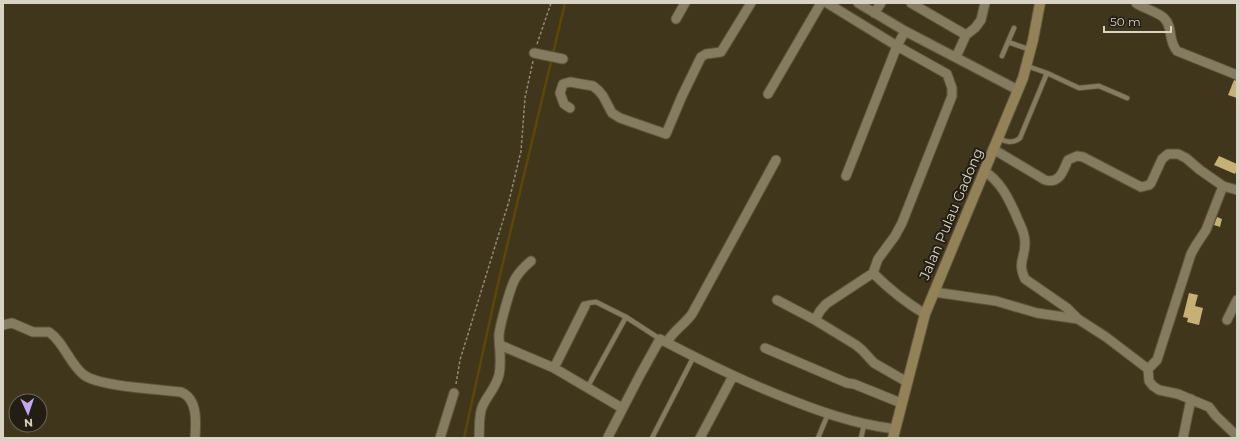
<svg xmlns="http://www.w3.org/2000/svg" width="1240" height="441" viewBox="0 0 1240 441" font-family="Montserrat,sans-serif">
<style>
.lines{fill:none;stroke-linecap:round;stroke-linejoin:round}
.stream{stroke:#5c4802;stroke-width:2.5}
.building{fill:#c6b074}
.lane-casing{stroke:#5c543d;stroke-width:6}
.street-casing{stroke:#5c543d;stroke-width:11}
.secondary-casing{stroke:#5c543d;stroke-width:12}
.path{stroke:#928a76;stroke-width:1.5;stroke-dasharray:3 2;stroke-linecap:butt}
.lane{stroke:#857b5e;stroke-width:4.5}
.street{stroke:#857b5e;stroke-width:9}
.secondary{stroke:#928255;stroke-width:10}
.labels{text-anchor:middle;dominant-baseline:central;stroke-width:4;stroke-linejoin:round;paint-order:stroke}
.street-label{font-size:14px;fill:#d9d3c4;stroke:#231e13}
</style>
<rect width="100%" height="100%" fill="#40361c"/>
<g class="lines">
<path class="stream" d="M 464,438 L 497,288 L 565,3"/>
</g>
<path class="building" d="M 1234,80 L 1237,81 L 1237,98 L 1228,95 Z
M 1219,156 L 1237,164 L 1237,170 L 1235,174 L 1214,165 Z
M 1217,217 L 1222,219 L 1220,227 L 1214,225 Z
M 1189,293 L 1198,295 L 1195,306 L 1203,308 L 1199,325 L 1187,322 L 1188,318 L 1183,317 Z"/>
<g class="lines">
<defs>
<path id="lane" d="M 1008,42 L 1031,50
M 1002,56 L 1014,28
M 1027,66 L 1047,73 L 1079,88 L 1099,86 L 1127,98
M 998,138 C 1006,142 1013,144 1020,138 L 1047,73
M 585,306 L 588,303 L 596,302 L 626,317 L 660,339
M 587,388 L 626,317
M 652,438 L 694,356
M 818,438 L 828,414
M 861,438 L 864,425"/>
<path id="street" d="M 858,3 L 905,31 L 1018,90
M 911,3 L 966,35
M 1136,3 C 1143,8 1160,13 1164,18 C 1174,28 1167,39 1177,51 L 1237,75
M 874,13 L 881,3
M 676,19 L 685,3
M 534,53 L 563,59
M 956,57 L 966,35 L 975,28 L 981,20 L 985,3
M 768,94 L 821,3
M 570,108 L 564,104 L 560,93 L 563,84 L 570,82 L 593,86 L 599,91 L 603,96 L 612,113 L 620,118 L 666,134 L 682,96 L 701,57 L 706,54 L 721,52 L 751,3
M 993,149 L 1045,180 C 1060,184 1063,171 1068,160 L 1077,156 L 1083,157 L 1141,187 L 1149,185 L 1151,183 L 1162,159 L 1168,154 L 1178,154 L 1186,158 L 1200,170 L 1223,186 L 1237,190
M 984,171 C 1000,181 1008,197 1016,215 C 1020,226 1025,231 1025,243 C 1025,259 1017,262 1025,279 L 1067,308 L 1078,319
M 846,176 L 897,46 L 905,31
M 873,273 C 889,289 905,302 925,314
M 934,292 L 996,301 L 1037,313 L 1078,319 L 1106,337 L 1148,369 L 1149,381 L 1153,386 L 1159,390 L 1178,394 L 1209,407 L 1216,416 L 1237,436
M 777,300 L 815,320 L 856,345 L 862,350 L 874,363 L 907,382
M 815,320 L 820,311 L 826,304 L 873,273 L 878,259 L 895,236 L 902,223 L 952,96 L 952,88 L 947,74 L 897,46 L 827,3
M 1227,320 L 1237,300
M 3,325 L 12,323 L 33,332 L 49,332 C 64,342 70,365 84,375 C 101,387 158,389 181,392 C 198,399 196,422 195,438
M 667,342 C 674,330 684,325 692,314 L 776,160
M 500,345 L 554,368 L 622,408
M 765,348 L 847,383 L 854,384 L 901,403
M 554,368 L 585,306
M 1148,369 L 1157,360 L 1191,254 L 1196,245 L 1206,230 L 1223,186
M 608,437 L 640,375 L 660,339 C 698,359 736,378 776,394 C 815,410 853,424 895,429
M 440,438 L 454,393
M 479,438 C 480,427 478,415 483,405 C 489,393 495,389 499,375 C 502,361 499,349 499,335 C 500,325 510,288 515,279 C 519,272 525,266 531,261
M 700,438 L 733,376
M 1183,438 L 1191,399"/>
<path id="secondary" d="M 893,438 L 925,314 L 1023,78 L 1033,40 L 1040,3"/>
</defs>
<use href="#lane" class="lane-casing"/>
<use href="#street" class="street-casing"/>
<use href="#secondary" class="secondary-casing"/>
<path class="path" d="M 537,44 L 551,3
M 456,384 L 460,360 L 509,201 L 521,151 L 525,98 L 533,61"/>
<use href="#lane" class="lane"/>
<use href="#street" class="street"/>
<use href="#secondary" class="secondary"/>
</g>
<g class="labels">
<g class="street-label">
<text transform="translate(951 214) rotate(-67)">Jalan Pulau Gadong</text>
</g>
</g>
<rect width="1240" height="441" fill="none" stroke="#d9d3c4" stroke-width="8"/>
<g transform="translate(28 413) rotate(177)"><circle r="19" fill="#231e13" stroke="#6c665a"/>
<path d="M0-3L7 15L0 10L-7 15Z" fill="#c2a8f2"/>
<text y="-6" font-size="11" font-weight="bold" text-anchor="middle" fill="#d9d3c4">N</text>
</g>
<path d="M1104 26v6h67v-6" fill="none" stroke="#d9d3c4" stroke-width="2"/>
<text x="1110" y="26" font-size="12" fill="#d9d3c4" stroke="#231e13" stroke-width="3" paint-order="stroke">50 m</text>
</svg>
